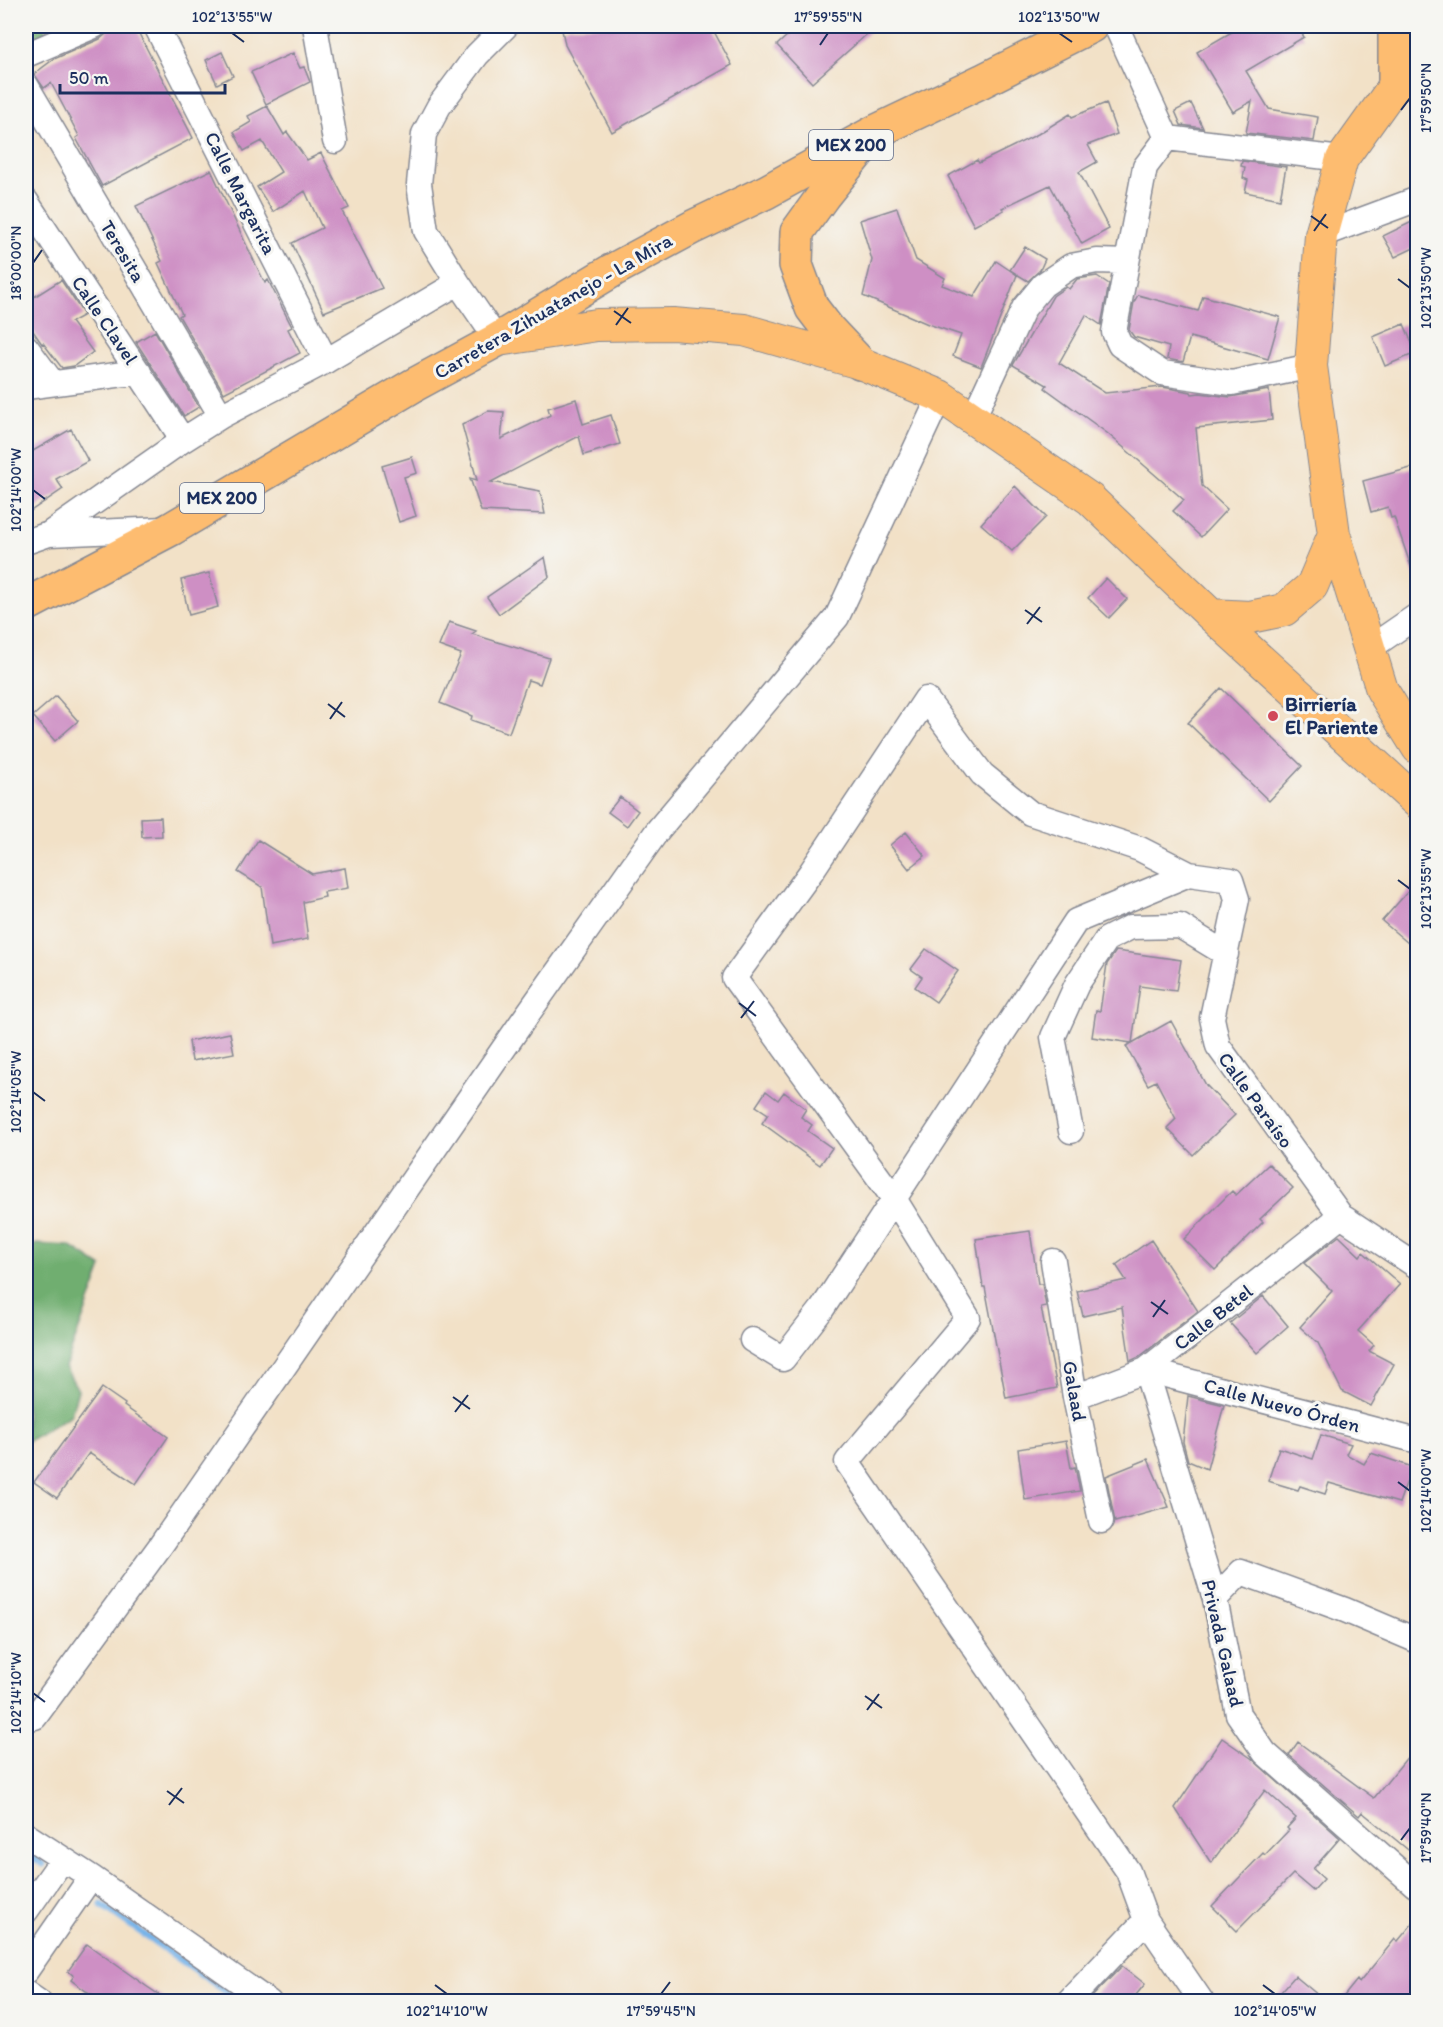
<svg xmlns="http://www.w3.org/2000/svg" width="1443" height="2027" viewBox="0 0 1443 2027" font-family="Itim,sans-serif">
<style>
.forest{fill:#70ae6f;stroke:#466e66;stroke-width:1.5}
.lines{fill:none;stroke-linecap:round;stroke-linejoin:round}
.stream{stroke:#77b4e9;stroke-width:7}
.building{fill:#ce8fc4}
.minor-casing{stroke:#868892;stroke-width:27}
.major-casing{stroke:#868892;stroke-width:34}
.highway-casing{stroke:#868892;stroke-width:36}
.minor{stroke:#fff;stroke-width:24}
.major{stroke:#fdbc70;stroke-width:32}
.highway{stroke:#fdbc70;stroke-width:33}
.ticks{fill:none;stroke:#1b2f5e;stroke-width:2}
.poi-dot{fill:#d1495b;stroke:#f6f6f2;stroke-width:2}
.labels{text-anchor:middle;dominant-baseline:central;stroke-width:6;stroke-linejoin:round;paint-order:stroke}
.shield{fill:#f6f6f2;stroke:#5d6b8a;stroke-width:1.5}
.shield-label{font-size:18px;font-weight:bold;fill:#1b2f5e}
.street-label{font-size:20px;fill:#1b2f5e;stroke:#f6f6f2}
.poi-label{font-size:20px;font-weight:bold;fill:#1b2f5e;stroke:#f6f6f2;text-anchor:start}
.neatline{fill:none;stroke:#1b2f5e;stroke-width:2}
.ticks-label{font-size:15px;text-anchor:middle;fill:#1b2f5e}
</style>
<rect width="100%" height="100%" fill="#f6f6f2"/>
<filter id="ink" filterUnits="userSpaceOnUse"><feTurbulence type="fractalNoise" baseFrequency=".0167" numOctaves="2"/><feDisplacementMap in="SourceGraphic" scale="12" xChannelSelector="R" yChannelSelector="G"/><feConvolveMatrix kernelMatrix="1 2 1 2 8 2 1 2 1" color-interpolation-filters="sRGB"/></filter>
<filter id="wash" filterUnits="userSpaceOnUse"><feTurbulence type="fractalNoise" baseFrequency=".008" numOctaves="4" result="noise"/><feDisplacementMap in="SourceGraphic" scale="24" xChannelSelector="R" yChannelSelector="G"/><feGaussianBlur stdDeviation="1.35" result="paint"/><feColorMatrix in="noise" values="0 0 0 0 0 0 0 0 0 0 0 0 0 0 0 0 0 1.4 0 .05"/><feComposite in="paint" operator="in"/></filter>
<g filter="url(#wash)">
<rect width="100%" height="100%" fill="#f2e1c7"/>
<path class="forest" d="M 26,26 L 42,26 L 49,35 L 26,44 Z
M 36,1244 L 70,1246 L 102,1267 L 65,1367 L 78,1390 L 71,1415 L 26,1442 L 26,1252 Z"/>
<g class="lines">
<path class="stream" d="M 26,1852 L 43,1864
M 102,1905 L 241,2002"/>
</g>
<g id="blocks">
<path class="building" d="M 108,26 L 135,26 L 193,138 L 102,186 L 76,138 L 79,136 L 51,83 L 44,88 L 34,74 L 54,59 L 100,39 L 106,34 Z
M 570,26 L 711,26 L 732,65 L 612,132 L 565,45 L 562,30 Z
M 798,26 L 876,26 L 812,83 L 777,45 Z
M 1242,26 L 1297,26 L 1304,37 L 1246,71 L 1269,109 L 1318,117 L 1314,141 L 1246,133 L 1252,101 L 1233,112 L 1197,52 Z
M 222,52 L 233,76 L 217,84 L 206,60 Z
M 293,53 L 300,68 L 304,67 L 310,82 L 266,104 L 251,72 Z
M 1106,103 L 1117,134 L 1088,145 L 1097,162 L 1079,172 L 1109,229 L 1082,244 L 1050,185 L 1002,208 L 1004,210 L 974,226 L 948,176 L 977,160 L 979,163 L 1038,134 L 1070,114 L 1072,117 Z
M 1191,103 L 1203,128 L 1181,125 L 1175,111 Z
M 267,106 L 284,135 L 287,132 L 307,160 L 321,153 L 349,208 L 342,211 L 382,288 L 324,312 L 292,243 L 322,228 L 305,191 L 273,212 L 257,187 L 281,172 L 262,141 L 244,151 L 234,132 L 251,122 L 248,116 Z
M 1242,161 L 1286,167 L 1280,199 L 1245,192 L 1248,180 L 1243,178 L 1245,167 L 1241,166 Z
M 211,170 L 255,263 L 265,283 L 268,280 L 292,327 L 288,329 L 300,353 L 224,393 L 179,316 L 182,314 L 158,263 L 162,261 L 136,206 Z
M 897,208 L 916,260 L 945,278 L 942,285 L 974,297 L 996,261 L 1017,275 L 981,367 L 953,356 L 961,335 L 928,324 L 863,296 L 872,260 L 860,220 Z
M 1418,219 L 1418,246 L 1395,257 L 1383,236 Z
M 1025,247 L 1045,259 L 1040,270 L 1028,281 L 1010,270 Z
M 1097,276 L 1109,284 L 1101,325 L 1086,315 L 1059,363 L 1105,393 L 1162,387 L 1191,392 L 1192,394 L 1200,393 L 1230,397 L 1269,390 L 1272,420 L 1196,428 L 1202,486 L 1227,509 L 1201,537 L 1173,511 L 1184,500 L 1107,433 L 1045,388 L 1047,385 L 1013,365 L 1053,296 L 1066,287 L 1069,289 L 1077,279 Z
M 61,280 L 84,315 L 71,322 L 93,352 L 74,366 L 62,368 L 43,343 L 42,344 L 26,321 L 26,302 Z
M 1138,295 L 1198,311 L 1203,296 L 1280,317 L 1268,359 L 1190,337 L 1183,362 L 1167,359 L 1169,347 L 1134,337 L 1129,330 L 1134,302 Z
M 1404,324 L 1416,353 L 1385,366 L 1373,337 Z
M 155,331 L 199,407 L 184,416 L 136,342 Z
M 576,399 L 583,424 L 611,415 L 620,444 L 584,455 L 579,436 L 491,482 L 540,491 L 545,514 L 481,511 L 470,478 L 477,480 L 462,425 L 488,411 L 504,412 L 501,439 L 550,415 L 548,408 Z
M 71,429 L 88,461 L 56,479 L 63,489 L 26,514 L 26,455 Z
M 412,457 L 417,473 L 404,477 L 416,516 L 399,522 L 382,466 Z
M 1418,466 L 1418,577 L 1415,578 L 1394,517 L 1391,518 L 1388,507 L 1371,512 L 1363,481 Z
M 1015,486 L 1046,517 L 1012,551 L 981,524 Z
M 545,557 L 549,577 L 499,614 L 487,597 Z
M 209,573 L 218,607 L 189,615 L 181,580 Z
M 1106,578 L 1127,599 L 1109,618 L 1088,598 Z
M 449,622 L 476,631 L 472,634 L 549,658 L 540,684 L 528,680 L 509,733 L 471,720 L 472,716 L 440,703 L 461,654 L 439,646 Z
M 1221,688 L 1302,766 L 1269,801 L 1188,723 Z
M 56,696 L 78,721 L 55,741 L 33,716 Z
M 620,797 L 638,811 L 627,826 L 608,812 Z
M 161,817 L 162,836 L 142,837 L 141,818 Z
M 906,832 L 925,856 L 909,869 L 890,845 Z
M 258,840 L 312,874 L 345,868 L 348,888 L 324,892 L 325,897 L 303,902 L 308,939 L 270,946 L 262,887 L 238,872 Z
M 1418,880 L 1418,931 L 1408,943 L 1382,921 Z
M 926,949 L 958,971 L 936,1002 L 915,987 L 922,977 L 911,969 Z
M 1116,951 L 1181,960 L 1176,991 L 1140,986 L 1132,1043 L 1171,1021 L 1206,1085 L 1235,1115 L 1193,1155 L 1167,1128 L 1176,1119 L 1156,1081 L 1148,1085 L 1126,1046 L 1131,1043 L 1092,1037 L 1096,1010 L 1100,1011 L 1107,964 Z
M 230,1033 L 234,1053 L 192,1061 L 189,1041 Z
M 766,1091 L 778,1100 L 784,1092 L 806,1109 L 801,1117 L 812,1125 L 808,1131 L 832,1148 L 820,1165 L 762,1123 L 768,1114 L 756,1106 Z
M 1269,1164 L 1293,1188 L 1260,1219 L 1263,1222 L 1215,1270 L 1184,1239 L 1232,1191 L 1236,1195 Z
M 1030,1231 L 1038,1284 L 1042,1284 L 1046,1306 L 1041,1307 L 1057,1388 L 1006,1398 L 985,1287 L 983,1287 L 976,1239 Z
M 1339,1236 L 1360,1256 L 1363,1252 L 1400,1284 L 1358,1331 L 1374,1345 L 1369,1351 L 1394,1364 L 1371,1406 L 1342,1391 L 1318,1343 L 1300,1327 L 1332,1291 L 1304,1263 Z
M 1151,1240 L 1198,1311 L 1139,1357 L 1130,1361 L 1122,1307 L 1083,1316 L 1077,1291 L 1126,1280 L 1116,1265 Z
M 1263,1296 L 1288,1326 L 1257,1353 L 1230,1323 Z
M 102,1388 L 125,1404 L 124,1406 L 168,1437 L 136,1484 L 89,1453 L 57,1498 L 34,1482 Z
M 1188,1396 L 1224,1405 L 1207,1469 L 1188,1461 L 1183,1442 Z
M 1321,1435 L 1351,1444 L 1346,1454 L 1364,1464 L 1371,1453 L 1412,1467 L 1399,1503 L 1329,1483 L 1325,1494 L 1300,1486 L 1298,1490 L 1268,1481 L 1279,1448 L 1313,1459 Z
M 1066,1441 L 1071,1468 L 1075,1467 L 1080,1491 L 1025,1500 L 1018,1449 Z
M 1148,1459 L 1169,1507 L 1115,1522 L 1106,1476 Z
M 1222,1738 L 1251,1758 L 1340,1838 L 1313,1869 L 1324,1879 L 1313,1891 L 1293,1874 L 1237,1931 L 1212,1906 L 1263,1853 L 1265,1855 L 1289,1830 L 1287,1828 L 1296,1818 L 1265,1790 L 1211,1863 L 1175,1808 Z
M 1298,1742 L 1374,1798 L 1418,1744 L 1418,1858 L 1362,1812 L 1359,1816 L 1289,1755 Z
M 1418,1917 L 1418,2001 L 1340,2001 L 1357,1980 L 1359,1983 L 1395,1939 L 1398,1941 Z
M 87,1944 L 146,1986 L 168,2001 L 103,2001 L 86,1991 L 71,1980 L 74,1976 L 68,1971 Z
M 1122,1966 L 1145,1984 L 1131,2001 L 1088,2001 Z
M 1295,1976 L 1325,2001 L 1273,2001 Z"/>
</g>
</g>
<g filter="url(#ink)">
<use href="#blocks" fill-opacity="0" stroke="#868892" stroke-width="1.5"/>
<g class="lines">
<defs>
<path id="minor" d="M 156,26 L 326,361
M 315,26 L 335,141
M 1116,26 L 1167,138 L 1145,167 L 1114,332 L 1120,345 L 1162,373 L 1232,383 L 1311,366
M 26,55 L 94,26
M 26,85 L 221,416
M 1167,138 L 1342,159
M 26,201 L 183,440
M 1321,235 L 1418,199
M 497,340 L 458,283 L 426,231 L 419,184 L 424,134 L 439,106 L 477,55 L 506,26
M 26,347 L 52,382
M 26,387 L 139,372
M 973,418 L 1024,308 L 1043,285 L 1071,266 L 1097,261 L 1127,262
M 49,534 L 183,440 L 221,416 L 326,361 L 458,283
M 26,542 L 49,534 L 165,529
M 1370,648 L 1418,615
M 1189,874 L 1140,849 L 1030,813 L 982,774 L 926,699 L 811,872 L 734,978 L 895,1200 L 968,1318 L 847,1462 L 1128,1871 L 1146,1920 L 1202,2002
M 1071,1131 L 1053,1037 L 1077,984 L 1107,939 L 1131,927 L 1180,926 L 1226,954
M 1053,1261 L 1075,1397 L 1101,1521
M 752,1340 L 783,1359 L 822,1309 L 1076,921 L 1189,874 L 1231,880 L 1237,899 L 1212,1018 L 1218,1046 L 1341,1216 L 1418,1267
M 1146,1370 L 1215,1599 L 1238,1714 L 1265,1753 L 1415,1885
M 1146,1370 L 1418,1441
M 1075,1397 L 1146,1370 L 1341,1216
M 1215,1599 L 1241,1572 L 1345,1610 L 1418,1641
M 26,1718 L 35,1717 L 161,1545 L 522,1022 L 658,830 L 837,617 L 940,396
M 26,1835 L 91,1877 L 269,2002
M 26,1911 L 62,1860
M 26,1971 L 91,1877
M 26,1993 L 39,2002
M 1068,2002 L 1146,1920"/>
<path id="major" d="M 1418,46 L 1395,85 L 1342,159 L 1321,235 L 1311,366 L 1334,534 L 1382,690 L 1418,748
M 498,340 L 597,325 L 673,324 L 744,330 L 860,363 L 940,396 L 1090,499 L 1211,615 L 1418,803
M 1211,615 L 1250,617 L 1284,610 L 1312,586 L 1334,534"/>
<path id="highway" d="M 1395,26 L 1395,85
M 860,363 L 828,329 L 812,308 L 796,265 L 797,232 L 823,196 L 864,145
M 26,605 L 171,529 L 414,385 L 497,340 L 613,270 L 693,227 L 766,192 L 875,132 L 982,81 L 1091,26"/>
</defs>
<use href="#minor" class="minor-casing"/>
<use href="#major" class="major-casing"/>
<use href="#highway" class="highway-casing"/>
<use href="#minor" class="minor"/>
<use href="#major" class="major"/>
<use href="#highway" class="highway"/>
</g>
</g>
<path class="ticks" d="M 232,33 L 244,42M 1059,33 L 1072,42M 820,45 L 828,33M 1401,110 L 1410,98M 1311,216 L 1328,228M 1314,231 L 1326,214M 33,263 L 42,250M 1398,279 L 1410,288M 614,311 L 631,323M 616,325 L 628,308M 33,490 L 45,499M 1025,610 L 1042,622M 1027,624 L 1040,607M 328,704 L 345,717M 330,719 L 342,702M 1398,880 L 1410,889M 739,1003 L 756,1016M 741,1018 L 754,1001M 33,1092 L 45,1101M 1151,1302 L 1168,1314M 1153,1317 L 1165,1300M 453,1397 L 470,1409M 455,1412 L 468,1395M 1398,1482 L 1410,1491M 33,1693 L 45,1702M 865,1696 L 882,1708M 867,1710 L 879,1694M 167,1791 L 184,1803M 169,1805 L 182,1788M 1401,1840 L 1410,1828M 435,1985 L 447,1994M 1263,1985 L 1275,1994M 661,1994 L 670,1982"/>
<circle class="poi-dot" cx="1273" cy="716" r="6"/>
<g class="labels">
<g class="shield">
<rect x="809" y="130" width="84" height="30" rx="4.5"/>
<rect x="180" y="483" width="84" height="30" rx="4.5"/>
</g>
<g class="shield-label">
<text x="851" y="145">MEX 200</text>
<text x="222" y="498">MEX 200</text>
</g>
<g class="street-label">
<text transform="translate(241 193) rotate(63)">Calle Margarita</text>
<text transform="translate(123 251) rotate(59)">Teresita</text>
<text transform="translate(553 306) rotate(-30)">Carretera Zihuatanejo - La Mira</text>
<text transform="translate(105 320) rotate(56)">Calle Clavel</text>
<text transform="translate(1256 1100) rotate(54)">Calle Paraíso</text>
<text transform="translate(1213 1317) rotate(-38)">Calle Betel</text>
<text transform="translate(1075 1391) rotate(80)">Galaad</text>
<text transform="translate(1282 1405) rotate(15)">Calle Nuevo Órden</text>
<text transform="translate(1223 1643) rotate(77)">Privada Galaad</text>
</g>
<g class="poi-label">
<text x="1285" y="704">Birriería<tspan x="1285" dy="23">El Pariente</tspan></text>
</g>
</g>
<rect width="1443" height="2027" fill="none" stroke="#f6f6f2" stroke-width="66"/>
<path d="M60 84v9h165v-9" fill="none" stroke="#1b2f5e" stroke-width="3"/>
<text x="69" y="84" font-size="18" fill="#1b2f5e" stroke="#f6f6f2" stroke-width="4.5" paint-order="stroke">50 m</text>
<rect x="33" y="33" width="1377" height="1961" class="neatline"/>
<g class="ticks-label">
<text x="232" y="22">102°13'55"W</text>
<text x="828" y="22">17°59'55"N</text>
<text x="1059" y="22">102°13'50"W</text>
<text transform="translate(1426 98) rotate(-90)" y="5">17°59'50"N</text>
<text transform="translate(16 263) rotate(-90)" y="5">18°00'00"N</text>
<text transform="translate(1426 288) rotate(-90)" y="5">102°13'50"W</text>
<text transform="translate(16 490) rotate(-90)" y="5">102°14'00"W</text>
<text transform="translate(1426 889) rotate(-90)" y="5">102°13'55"W</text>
<text transform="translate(16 1092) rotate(-90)" y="5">102°14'05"W</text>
<text transform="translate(1426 1491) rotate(-90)" y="5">102°14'00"W</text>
<text transform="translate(16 1693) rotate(-90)" y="5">102°14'10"W</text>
<text transform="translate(1426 1828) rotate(-90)" y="5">17°59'40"N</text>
<text x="447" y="2016">102°14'10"W</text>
<text x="661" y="2016">17°59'45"N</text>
<text x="1275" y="2016">102°14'05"W</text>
</g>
</svg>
